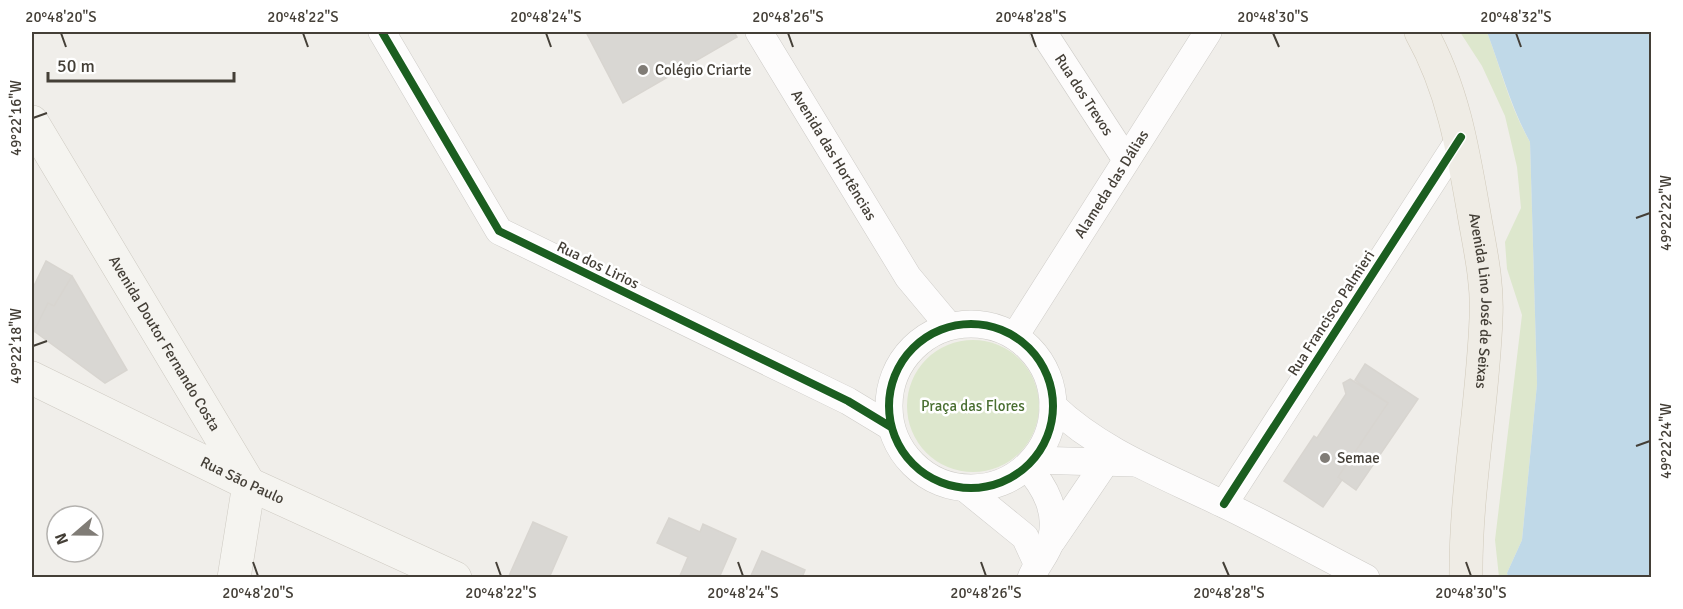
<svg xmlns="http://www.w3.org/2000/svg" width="1683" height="609" viewBox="0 0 1683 609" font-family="Signika,sans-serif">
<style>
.green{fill:#dde7cd}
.water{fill:#c0d9e8}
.building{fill:#d9d7d3;stroke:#d8d5d0;stroke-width:1.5}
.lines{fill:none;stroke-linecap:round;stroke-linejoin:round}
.street-casing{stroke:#ceccc8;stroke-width:28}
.secondary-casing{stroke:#cecac2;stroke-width:34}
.primary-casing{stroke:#d0c9ba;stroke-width:34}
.street{stroke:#fdfcfc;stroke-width:27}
.secondary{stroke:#f5f4f0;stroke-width:33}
.primary{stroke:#efece5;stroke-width:33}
.cycleway-casing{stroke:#fff;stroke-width:11}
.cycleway{stroke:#1b5e20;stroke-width:8}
.ticks{fill:none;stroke:#443f37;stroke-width:2}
.poi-dot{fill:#807c76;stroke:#fff;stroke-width:2}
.labels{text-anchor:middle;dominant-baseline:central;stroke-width:5;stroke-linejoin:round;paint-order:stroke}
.poi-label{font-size:15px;fill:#443f37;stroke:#fff;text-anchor:start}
.street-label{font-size:15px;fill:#443f37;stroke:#fff}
.park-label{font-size:15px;fill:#4a6f32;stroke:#fff}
.neatline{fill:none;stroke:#443f37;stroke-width:2}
.ticks-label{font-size:15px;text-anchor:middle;fill:#443f37}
</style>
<rect width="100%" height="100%" fill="#f0eeea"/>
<path class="green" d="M 1460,32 L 1487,32 C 1501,69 1510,108 1530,142 L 1537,384 L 1522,540 L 1507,573 L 1508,577 L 1499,577 L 1495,540 L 1522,315 L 1507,269 L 1505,242 L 1521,208 L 1517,167 L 1505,116 L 1482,66 Z
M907 406a66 66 0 1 1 132 0a66 66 0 1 1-132 0Z"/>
<path class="water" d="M 1487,32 L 1651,32 L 1651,577 L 1508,577 L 1507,573 L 1522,540 L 1537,384 L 1530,142 C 1511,108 1501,69 1487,32 Z"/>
<path class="building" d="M 586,32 L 734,32 L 737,37 L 623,103 Z
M 46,261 L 72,276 L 54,306 L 48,303 L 34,331 L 32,290 Z
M 72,276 L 127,370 L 105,383 L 34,331 L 48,303 L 54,306 Z
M 1365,364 L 1418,399 L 1356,490 L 1338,477 L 1388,403 L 1355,380 Z
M 1350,379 L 1388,403 L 1338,477 L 1342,480 L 1323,507 L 1284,481 L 1314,436 L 1317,438 L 1346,394 L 1343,383 Z
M 669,518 L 700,532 L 703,524 L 736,539 L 719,578 L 679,578 L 688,557 L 657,543 Z
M 533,522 L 567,537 L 549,578 L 508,578 Z
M 762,551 L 805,570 L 802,578 L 750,578 Z"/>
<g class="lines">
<defs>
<g id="street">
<path d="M 382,32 L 499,231 L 848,401 L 891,427"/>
<path id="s1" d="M 759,32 L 908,277 L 949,326"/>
<path id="s2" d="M 1043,32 L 1125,158"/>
<circle cx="971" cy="406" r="82"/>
<path id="s3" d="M 1015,336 L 1208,32"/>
<path d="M 1053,406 C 1101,452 1164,475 1223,504 C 1271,527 1318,553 1366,578"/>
<path d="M 1034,460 L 1134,463"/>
<path d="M 1027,467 C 1045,486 1059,513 1051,540 C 1048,553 1036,565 1031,578"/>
<path d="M 966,489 L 1025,537 L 1037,563"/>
<path d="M 1224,504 L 1461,137"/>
<path d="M 1052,541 L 1105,463"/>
</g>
<g id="secondary">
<path id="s4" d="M 32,122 L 249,484 L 234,578"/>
<path id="s5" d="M 32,378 L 249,484 L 455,578"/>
</g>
<g id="primary">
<path id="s6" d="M 1421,32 C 1453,89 1463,150 1474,214 C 1480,249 1488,283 1486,318 C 1483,405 1465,491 1466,578"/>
</g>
</defs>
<use href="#street" class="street-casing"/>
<use href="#secondary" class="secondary-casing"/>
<use href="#primary" class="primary-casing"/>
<use href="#street" class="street"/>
<use href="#secondary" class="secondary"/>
<use href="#primary" class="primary"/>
<defs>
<path id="cycleway" d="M 382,32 L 499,231 L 848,401 L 891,427
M889 406a82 82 0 1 1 164 0a82 82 0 1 1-164 0Z
M 1224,504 L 1461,137"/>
</defs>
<use href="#cycleway" class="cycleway-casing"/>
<use href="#cycleway" class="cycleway"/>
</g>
<path class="ticks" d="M 61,33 L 66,47M 303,33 L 308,47M 546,33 L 551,47M 788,33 L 793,47M 1031,33 L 1036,47M 1273,33 L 1279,47M 1516,33 L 1521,47M 33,118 L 47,113M 1636,218 L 1650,213M 33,346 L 47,341M 1636,446 L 1650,441M 253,562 L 258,576M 496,562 L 501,576M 738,562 L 743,576M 981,562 L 986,576M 1223,562 L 1229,576M 1466,562 L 1471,576"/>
<g class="poi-dot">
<circle cx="643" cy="70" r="6"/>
<circle cx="1325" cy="458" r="6"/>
</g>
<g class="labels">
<g class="poi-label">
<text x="655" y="70">Colégio Criarte</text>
<text x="1337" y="458">Semae</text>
</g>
<g class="street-label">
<text stroke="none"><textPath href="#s2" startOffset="75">Rua dos Trevos</textPath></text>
<text stroke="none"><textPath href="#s1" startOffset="144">Avenida das Hortências</textPath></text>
<text stroke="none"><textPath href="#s3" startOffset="180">Alameda das Dálias</textPath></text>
<text transform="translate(598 265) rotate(26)">Rua dos Lirios</text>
<text stroke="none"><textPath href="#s6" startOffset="278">Avenida Lino José de Seixas</textPath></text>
<text transform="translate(1331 313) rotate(-57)">Rua Francisco Palmieri</text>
<text stroke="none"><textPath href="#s4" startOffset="258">Avenida Doutor Fernando Costa</textPath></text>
<text stroke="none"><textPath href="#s5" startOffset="234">Rua São Paulo</textPath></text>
</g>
<g class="park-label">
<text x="973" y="406">Praça das Flores</text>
</g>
</g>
<rect width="1683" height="609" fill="none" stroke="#ffffff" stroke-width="66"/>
<g transform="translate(75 534) rotate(250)"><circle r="28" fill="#ffffff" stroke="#b4b2af" stroke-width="1.5"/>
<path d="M0-4.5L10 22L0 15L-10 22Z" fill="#807c76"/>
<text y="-9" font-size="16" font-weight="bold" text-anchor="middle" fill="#443f37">N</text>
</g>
<path d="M48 72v9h186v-9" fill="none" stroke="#443f37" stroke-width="3"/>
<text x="57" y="72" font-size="18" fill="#443f37" stroke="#ffffff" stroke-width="4.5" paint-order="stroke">50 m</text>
<rect x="33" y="33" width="1617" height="543" class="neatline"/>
<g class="ticks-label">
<text x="61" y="22">20°48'20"S</text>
<text x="303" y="22">20°48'22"S</text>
<text x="546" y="22">20°48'24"S</text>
<text x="788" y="22">20°48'26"S</text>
<text x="1031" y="22">20°48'28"S</text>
<text x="1273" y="22">20°48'30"S</text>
<text x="1516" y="22">20°48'32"S</text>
<text transform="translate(16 118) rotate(-90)" y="5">49°22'16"W</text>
<text transform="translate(1666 213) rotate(-90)" y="5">49°22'22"W</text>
<text transform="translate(16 346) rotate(-90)" y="5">49°22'18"W</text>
<text transform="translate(1666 441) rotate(-90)" y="5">49°22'24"W</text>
<text x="258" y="598">20°48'20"S</text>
<text x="501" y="598">20°48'22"S</text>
<text x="743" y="598">20°48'24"S</text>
<text x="986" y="598">20°48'26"S</text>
<text x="1229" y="598">20°48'28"S</text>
<text x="1471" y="598">20°48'30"S</text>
</g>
</svg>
